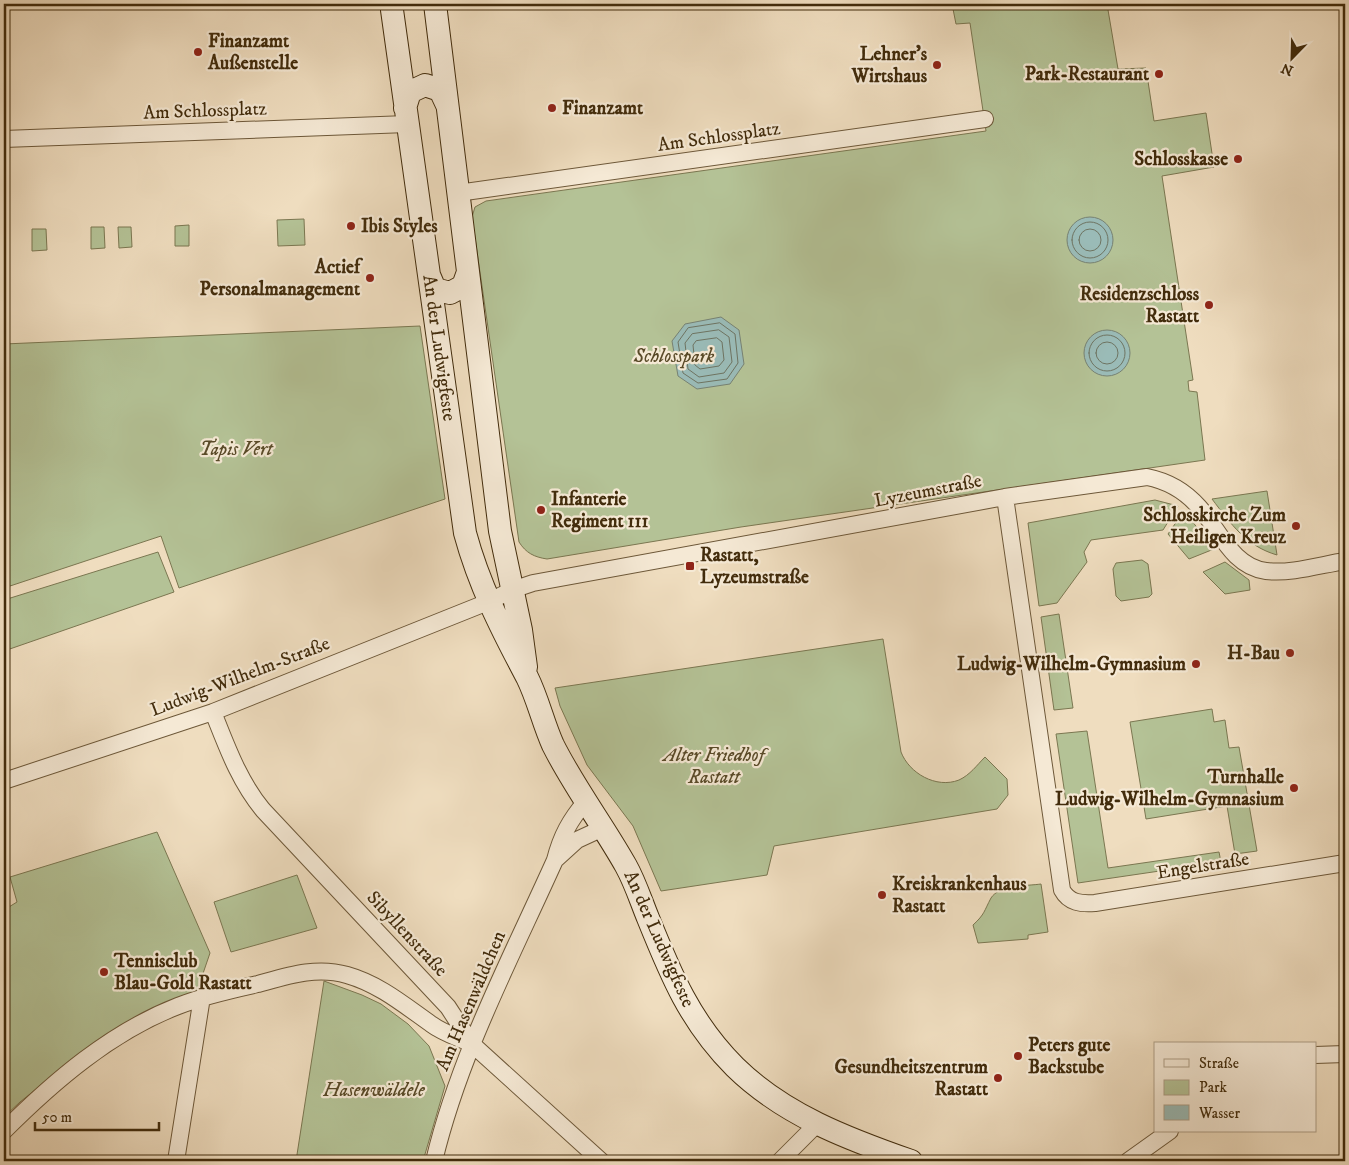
<svg xmlns="http://www.w3.org/2000/svg" width="1349" height="1165" viewBox="0 0 1349 1165" font-family="'IM FELL DW Pica',serif">
<style>
.green{fill:#b4c296;stroke:#7b7751}
.water{fill:#9abbb7;stroke:#778273}
.lines{fill:none;stroke-linecap:round;stroke-linejoin:round}
.shore{stroke:#6e7462;stroke-width:1}
.street-casing{stroke:#6d5839;stroke-width:18}
.secondary-casing{stroke:#422c0c;stroke-width:24}
.street{stroke:#f5e9d5;stroke-width:16}
.secondary{stroke:#f5e9d5;stroke-width:22}
.poi-dot{fill:#8f2418;stroke:#f5e9d5;stroke-width:2}
.labels{text-anchor:middle;dominant-baseline:central;stroke-width:4.5;stroke-linejoin:round;paint-order:stroke}
.poi-label{font-size:19px;font-weight:bold;fill:#422c0c;stroke:#f5e9d5;text-anchor:end}
.street-label{font-size:19px;fill:#422c0c;stroke:#f5e9d5}
.park-label{font-size:19px;font-style:italic;fill:#594a28;stroke:#f5e9d5}
</style>
<rect width="100%" height="100%" fill="#efddbf"/>
<filter id="stains"><feTurbulence type="fractalNoise" baseFrequency=".004" numOctaves="4"/><feColorMatrix values="0 0 0 0 .2 0 0 0 0 .09 0 0 0 0 .02 0 0 0 .5 -.17"/></filter>
<radialGradient id="worn" r=".72"><stop offset=".6" stop-color="#630" stop-opacity="0"/><stop offset="1" stop-color="#630" stop-opacity=".3"/></radialGradient>
<path class="green" d="M 952,4 L 1107,4 L 1118,69 L 1146,68 L 1154,121 L 1206,113 L 1214,167 L 1162,176 L 1193,380 L 1188,381 L 1189,391 L 1197,392 L 1205,460 L 741,527 L 547,559 C 534,557 526,553 519,542 L 472,217 L 475,207 L 486,201 L 986,131 L 970,23 L 956,24 Z
M 304,219 L 305,245 L 278,246 L 277,220 Z
M 189,225 L 189,246 L 175,246 L 175,226 Z
M 91,227 L 104,227 L 105,248 L 91,249 Z
M 118,227 L 131,227 L 132,247 L 119,248 Z
M 32,229 L 46,229 L 47,250 L 32,251 Z
M 420,326 L 445,499 L 179,588 L 161,536 L 4,588 L 4,344 Z
M 1267,491 L 1277,555 C 1246,546 1231,524 1212,499 Z
M 1155,500 L 1178,506 L 1163,530 L 1091,540 L 1084,552 L 1087,562 L 1057,603 L 1039,606 L 1028,523 Z
M 1184,511 L 1214,549 L 1189,559 L 1168,534 Z
M 158,552 L 174,592 L 4,651 L 4,600 Z
M 1142,560 L 1148,564 L 1152,594 L 1149,597 L 1121,601 L 1116,596 L 1113,569 L 1116,563 Z
M 1225,562 L 1249,580 L 1250,590 L 1225,594 L 1203,572 Z
M 1059,614 L 1073,708 L 1054,710 L 1041,617 Z
M 883,639 L 901,752 C 909,773 936,789 959,780 C 970,775 977,765 985,757 L 1007,779 L 1008,795 L 997,809 L 774,846 L 767,875 L 661,891 L 633,826 L 587,765 L 560,706 L 555,688 Z
M 1212,709 L 1214,722 L 1225,720 L 1229,748 L 1239,747 L 1257,851 L 1235,854 L 1227,806 L 1146,819 L 1130,722 Z
M 1087,731 L 1108,868 L 1219,852 L 1221,862 L 1078,883 L 1056,734 Z
M 157,832 L 210,953 L 197,991 L 93,1044 L 20,1102 L 4,1117 L 4,910 L 17,902 L 10,877 Z
M 297,875 L 317,928 L 231,952 L 214,902 Z
M 1041,884 L 1048,932 L 1028,935 L 1028,939 L 978,943 L 973,925 C 985,914 984,911 991,898 C 999,885 1027,886 1041,884 Z
M 324,981 L 362,995 L 381,1004 L 408,1024 L 429,1046 L 445,1086 L 423,1161 L 296,1161 Z"/>
<path class="water" d="M1067 240a23 23 0 1 1 46 0a23 23 0 1 1-46 0Z
M 721,317 L 739,330 L 744,364 L 730,384 L 697,389 L 678,376 L 672,341 L 685,324 Z
M1084 353a23 23 0 1 1 46 0a23 23 0 1 1-46 0Z"/>
<g class="lines">
<path class="shore" d="M1072 240a18 18 0 1 1 36 0a18 18 0 1 1-36 0Z
M1079 240a11 11 0 1 1 22 0a11 11 0 1 1-22 0Z
M 720,323 L 735,334 L 738,363 L 727,379 L 698,383 L 683,373 L 678,342 L 688,328 Z
M 719,330 L 729,337 L 732,362 L 724,373 L 699,377 L 688,369 L 685,343 L 692,334 Z
M1089 353a18 18 0 1 1 36 0a18 18 0 1 1-36 0Z
M 717,338 L 722,342 L 724,360 L 719,366 L 700,369 L 695,365 L 693,345 L 696,341 Z
M1096 353a11 11 0 1 1 22 0a11 11 0 1 1-22 0Z"/>
<defs>
<path id="street" d="M 4,139 L 407,124
M 458,193 L 985,119
M 1005,497 L 1062,890 C 1069,903 1081,904 1095,903 L 1345,863
M 213,712 C 227,747 239,781 263,810 L 448,1007 L 472,1044 L 601,1161
M 4,781 L 213,712 L 488,602 L 512,590 L 533,583 L 1005,497 L 1147,477 C 1167,481 1185,491 1199,507 C 1219,529 1232,567 1266,571 C 1291,574 1320,565 1345,561
M 555,860 L 577,840 L 603,828
M 1315,1055 L 1345,1054
M 4,1131 C 54,1081 111,1032 178,1006 C 203,996 231,990 258,984 C 287,976 316,966 347,975 C 379,984 404,1005 431,1024 C 443,1033 459,1038 472,1044
M 176,1161 L 202,997
M 434,1161 C 459,1056 511,958 555,860 C 561,836 570,820 586,801
M 780,1161 L 817,1124
M 1128,1161 L 1170,1131"/>
<path id="secondary" d="M 393,4 L 392,10 L 465,533 C 479,585 502,630 527,677 C 538,699 543,723 553,745 C 574,787 603,825 626,866 C 635,882 641,901 648,918 C 671,975 690,1022 735,1067 C 784,1115 848,1139 911,1161
M 435,4 L 500,531 L 521,630 L 526,667
M 405,108 L 410,92 L 425,85 L 440,90 L 447,105
M 429,275 L 435,289 L 450,293 L 463,286 L 468,272"/>
</defs>
<use href="#street" class="street-casing"/>
<use href="#secondary" class="secondary-casing"/>
<use href="#street" class="street"/>
<use href="#secondary" class="secondary"/>
</g>
<g class="poi-dot">
<circle cx="198" cy="52" r="5"/>
<circle cx="937" cy="65" r="5"/>
<circle cx="1159" cy="74" r="5"/>
<circle cx="552" cy="108" r="5"/>
<circle cx="1238" cy="159" r="5"/>
<circle cx="351" cy="226" r="5"/>
<circle cx="370" cy="278" r="5"/>
<circle cx="1209" cy="305" r="5"/>
<circle cx="541" cy="510" r="5"/>
<circle cx="1296" cy="526" r="5"/>
<rect x="685" y="561" width="10" height="10" rx="2.5"/>
<circle cx="1290" cy="653" r="5"/>
<circle cx="1196" cy="664" r="5"/>
<circle cx="1294" cy="788" r="5"/>
<circle cx="882" cy="895" r="5"/>
<circle cx="104" cy="972" r="5"/>
<circle cx="1018" cy="1056" r="5"/>
<circle cx="998" cy="1078" r="5"/>
</g>
<g class="labels">
<g class="poi-label">
<text x="208" y="41" text-anchor="start">Finanzamt<tspan x="208" dy="22">Außenstelle</tspan></text>
<text x="927" y="54">Lehner's<tspan x="927" dy="22">Wirtshaus</tspan></text>
<text x="1149" y="74">Park-Restaurant</text>
<text x="562" y="108" text-anchor="start">Finanzamt</text>
<text x="1228" y="159">Schlosskasse</text>
<text x="361" y="226" text-anchor="start">Ibis Styles</text>
<text x="360" y="267">Actief<tspan x="360" dy="22">Personalmanagement</tspan></text>
<text x="1199" y="294">Residenzschloss<tspan x="1199" dy="22">Rastatt</tspan></text>
<text x="551" y="499" text-anchor="start">Infanterie<tspan x="551" dy="22">Regiment 111</tspan></text>
<text x="1286" y="515">Schlosskirche Zum<tspan x="1286" dy="22">Heiligen Kreuz</tspan></text>
<text x="700" y="555" text-anchor="start">Rastatt,<tspan x="700" dy="22">Lyzeumstraße</tspan></text>
<text x="1280" y="653">H-Bau</text>
<text x="1186" y="664">Ludwig-Wilhelm-Gymnasium</text>
<text x="1284" y="777">Turnhalle<tspan x="1284" dy="22">Ludwig-Wilhelm-Gymnasium</tspan></text>
<text x="892" y="884" text-anchor="start">Kreiskrankenhaus<tspan x="892" dy="22">Rastatt</tspan></text>
<text x="114" y="961" text-anchor="start">Tennisclub<tspan x="114" dy="22">Blau-Gold Rastatt</tspan></text>
<text x="1028" y="1045" text-anchor="start">Peters gute<tspan x="1028" dy="22">Backstube</tspan></text>
<text x="988" y="1067">Gesundheitszentrum<tspan x="988" dy="22">Rastatt</tspan></text>
</g>
<g class="street-label">
<text transform="translate(205 111) rotate(-2)">Am Schlossplatz</text>
<text transform="translate(719 137) rotate(-8)">Am Schlossplatz</text>
<text transform="translate(439 348) rotate(82)">An der Ludwigfeste</text>
<text transform="translate(928 491) rotate(-11)">Lyzeumstraße</text>
<text transform="translate(240 677) rotate(-21)">Ludwig-Wilhelm-Straße</text>
<text transform="translate(1203 866) rotate(-9)">Engelstraße</text>
<text transform="translate(407 934) rotate(47)">Sibyllenstraße</text>
<text transform="translate(659 939) rotate(66)">An der Ludwigfeste</text>
<text transform="translate(471 1001) rotate(-67)">Am Hasenwäldchen</text>
</g>
<g class="park-label">
<text x="674" y="356">Schlosspark</text>
<text x="236" y="449">Tapis Vert</text>
<text x="714" y="755">Alter Friedhof<tspan x="714" dy="22">Rastatt</tspan></text>
<text x="374" y="1090">Hasenwäldele</text>
</g>
</g>
<rect width="1349" height="1165" fill="none" stroke="#efddbf" stroke-width="20"/>
<rect x="5" y="5" width="1339" height="1155" fill="none" stroke="#422c0c" stroke-width="2.5"/>
<rect x="10" y="10" width="1329" height="1145" fill="none" stroke="#422c0c"/>
<rect x="1154" y="1042" width="162" height="90" fill="#f5e9d5" stroke="#ad9d85"/>
<rect x="1164" y="1059" width="25" height="8" fill="#f5e9d5" stroke="#ad9d85"/>
<text x="1199" y="1068" font-size="15" fill="#422c0c">Straße</text>
<rect x="1164" y="1080" width="25" height="15" fill="#b4c296" stroke="#ad9d85"/>
<text x="1199" y="1092" font-size="15" fill="#422c0c">Park</text>
<rect x="1164" y="1105" width="25" height="15" fill="#9abbb7" stroke="#ad9d85"/>
<text x="1199" y="1118" font-size="15" fill="#422c0c">Wasser</text>
<g transform="translate(1292 58) rotate(203)" stroke="#f5e9d5" stroke-width="4" paint-order="stroke">
<path d="M0-4L9 19L0 12L-9 19Z" fill="#422c0c"/>
<text y="-8" font-size="14" font-weight="bold" text-anchor="middle" fill="#422c0c">N</text>
</g>
<path d="M35 1122v8h124v-8" fill="none" stroke="#422c0c" stroke-width="2.5"/>
<text x="42" y="1122" font-size="15" fill="#422c0c" stroke="#f5e9d5" stroke-width="4" paint-order="stroke">50 m</text>
<rect width="100%" height="100%" filter="url(#stains)"/>
<rect width="100%" height="100%" fill="url(#worn)"/>
</svg>
